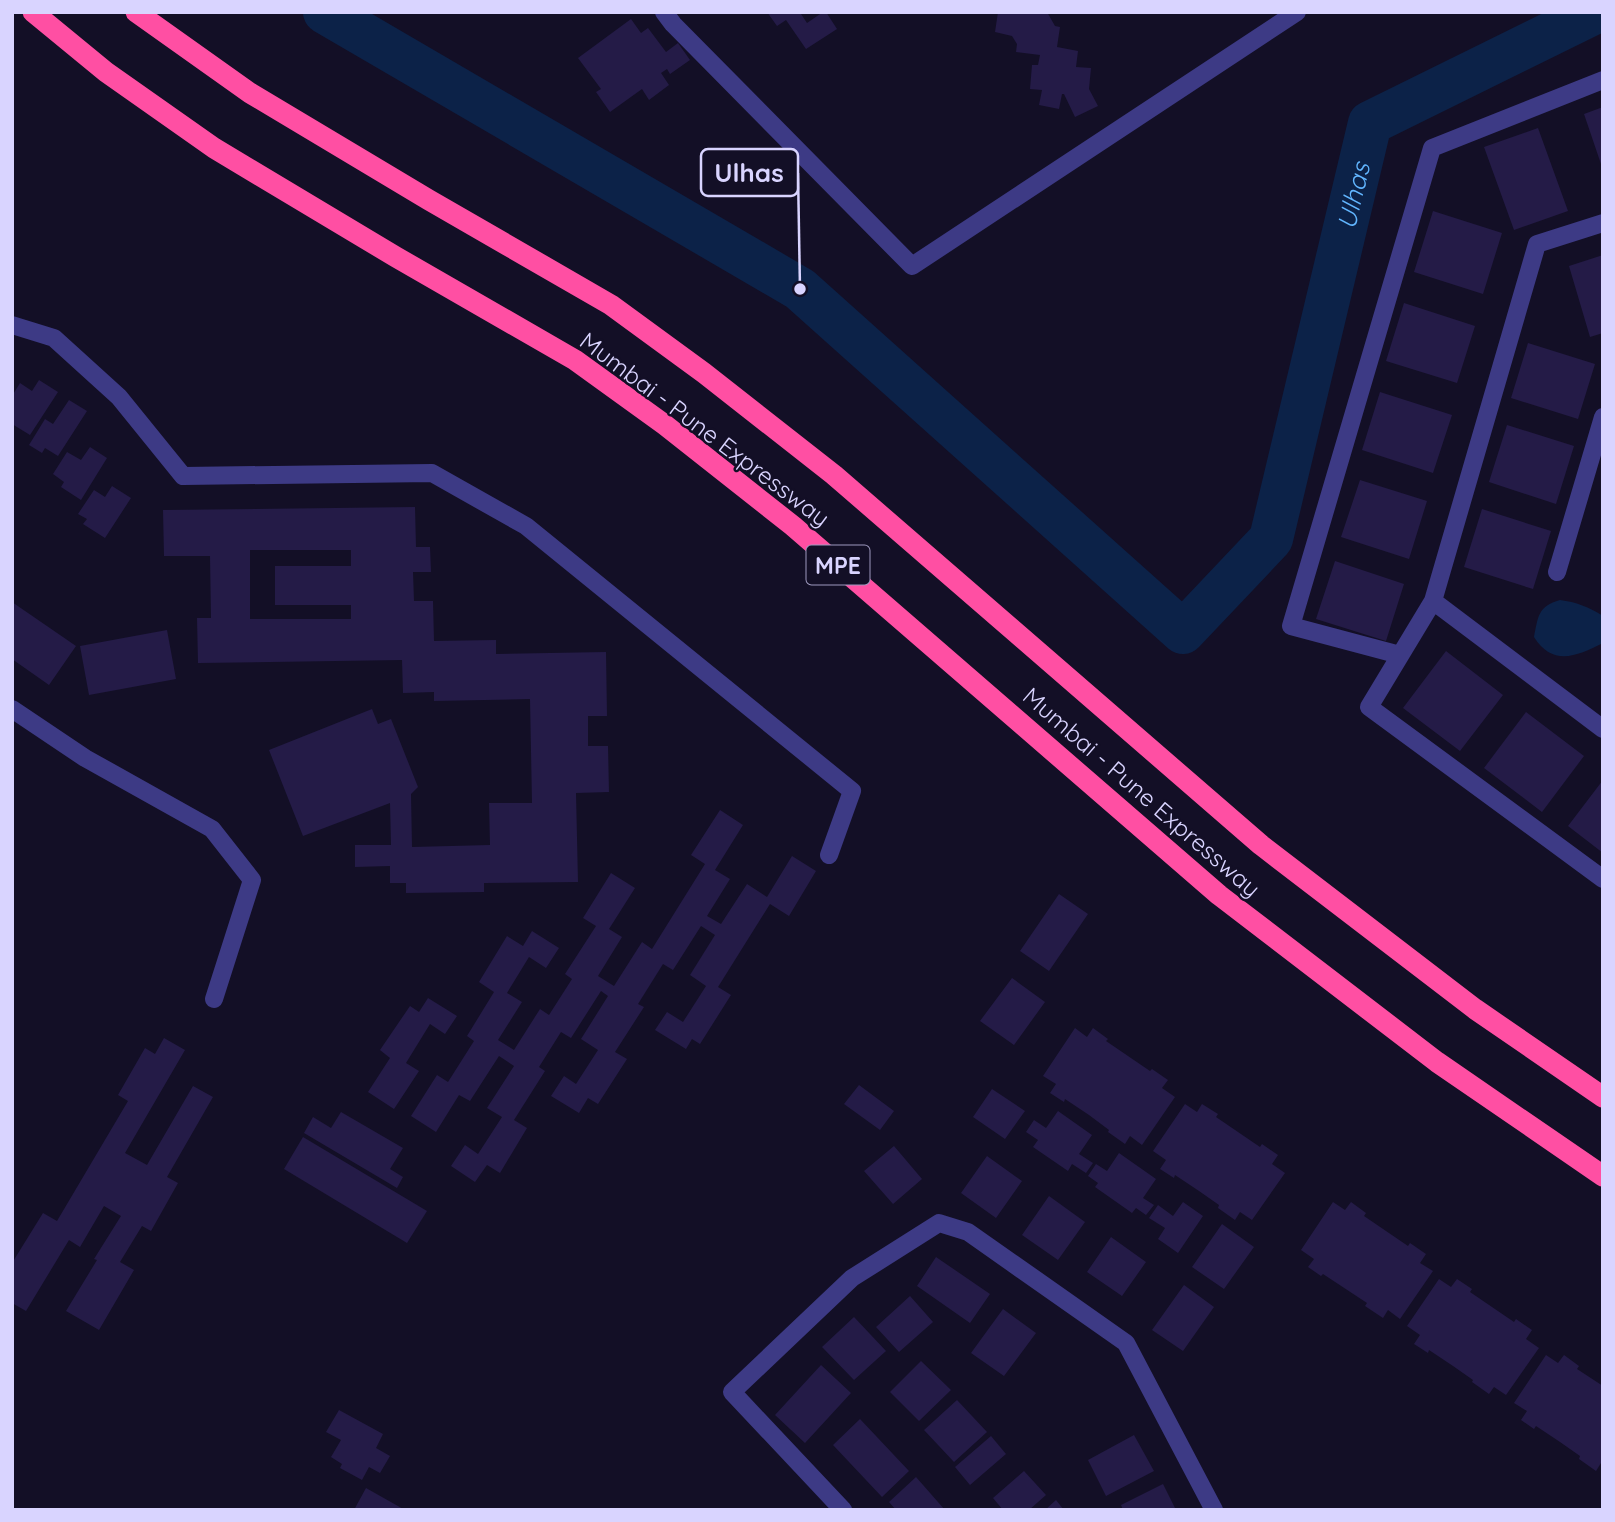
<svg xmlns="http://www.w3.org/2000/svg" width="1615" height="1522" viewBox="0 0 1615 1522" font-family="Quicksand,sans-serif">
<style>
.water{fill:#0c2248}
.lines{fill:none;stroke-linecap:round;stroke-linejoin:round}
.river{stroke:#0c2248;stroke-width:44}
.building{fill:#241b47;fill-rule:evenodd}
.minor{stroke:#3d3a85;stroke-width:18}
.motorway{stroke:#ff4fa3;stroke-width:21}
.labels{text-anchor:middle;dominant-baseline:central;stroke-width:5;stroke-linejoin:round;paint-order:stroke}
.shield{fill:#130f26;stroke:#9e99be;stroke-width:2}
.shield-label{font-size:23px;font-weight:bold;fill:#d9d4ff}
.street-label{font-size:24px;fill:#d9d4ff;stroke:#130f26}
.water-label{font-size:26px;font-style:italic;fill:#62b6ff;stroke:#130f26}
.leader{fill:none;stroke:#d9d4ff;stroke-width:2.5}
.callout-dot{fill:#d9d4ff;stroke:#130f26;stroke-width:2.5}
.callout{fill:#130f26;stroke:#d9d4ff;stroke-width:2.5}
.callout-label{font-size:26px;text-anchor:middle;font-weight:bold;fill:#d9d4ff}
</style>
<rect width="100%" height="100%" fill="#130f26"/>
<path class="water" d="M 1560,600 C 1576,602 1589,607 1603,616 L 1603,643 C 1577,656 1553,667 1534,637 C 1538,617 1538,606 1560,600 Z"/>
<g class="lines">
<path class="river" id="s1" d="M 325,12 L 800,289 L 1183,632 L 1271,539 L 1370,123 L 1595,12"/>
</g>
<path class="building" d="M 767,12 L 804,12 L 801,14 L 807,23 L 823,12 L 826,12 L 837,29 L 806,49 L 786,20 L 777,26 Z
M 998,12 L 1047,12 L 1055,26 L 1060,27 L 1057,47 L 1078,51 L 1076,67 L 1091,68 L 1089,89 L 1098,106 L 1075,117 L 1064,94 L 1062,94 L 1059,109 L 1039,105 L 1042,90 L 1030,89 L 1032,65 L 1038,65 L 1040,55 L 1016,52 L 1017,44 L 1012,36 L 995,32 Z
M 631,19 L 641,33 L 648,28 L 666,52 L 678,43 L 690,60 L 670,74 L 667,69 L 661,73 L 669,85 L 649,100 L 642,89 L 610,112 L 596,92 L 601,89 L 578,58 Z
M 1603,107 L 1603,167 L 1602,167 L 1584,114 Z
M 1538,128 L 1568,211 L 1514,230 L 1484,147 Z
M 1433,211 L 1502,233 L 1483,294 L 1414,272 Z
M 1603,255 L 1603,333 L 1590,337 L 1569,266 Z
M 1404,303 L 1475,326 L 1457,383 L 1386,361 Z
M 1528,343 L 1595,364 L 1578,419 L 1511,398 Z
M 39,380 L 58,392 L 30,435 L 12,424 L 14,416 L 12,415 L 12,396 L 20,383 L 32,391 Z
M 1380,392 L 1452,415 L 1433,473 L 1362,450 Z
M 69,400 L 87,411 L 58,456 L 45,448 L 42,453 L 29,445 L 45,419 L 53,424 Z
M 1507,425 L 1574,446 L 1556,504 L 1489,482 Z
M 90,447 L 107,458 L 81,500 L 61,487 L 64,482 L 53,474 L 67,452 L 81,460 Z
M 1360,480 L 1427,501 L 1409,559 L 1341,537 Z
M 112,486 L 131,498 L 105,538 L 83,524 L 87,519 L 78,514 L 94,490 L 105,497 Z
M 415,507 L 416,547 L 430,547 L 431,572 L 413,572 L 414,601 L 433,601 L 434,641 L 496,640 L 496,654 L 606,652 L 607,716 L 588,716 L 588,746 L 608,746 L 609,792 L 576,793 L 578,882 L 484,883 L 484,892 L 406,893 L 406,883 L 390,883 L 390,866 L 355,867 L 355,845 L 391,845 L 390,803 L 303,836 L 269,750 L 372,709 L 378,724 L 391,719 L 418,787 L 411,794 L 412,847 L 490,845 L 489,803 L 532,803 L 530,699 L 434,701 L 434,692 L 403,693 L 402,660 L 198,663 L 197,618 L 211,618 L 210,556 L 164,556 L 163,510 ZM 250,550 L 351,550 L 351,566 L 275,566 L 275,605 L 351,605 L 351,619 L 250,619 Z
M 1482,509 L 1551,531 L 1533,589 L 1464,567 Z
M 1335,561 L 1404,584 L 1386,641 L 1316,619 Z
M 12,602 L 76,646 L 49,685 L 12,659 Z
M 167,630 L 176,679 L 89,695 L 80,646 Z
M 1446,651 L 1503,695 L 1460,751 L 1403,708 Z
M 1526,712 L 1584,756 L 1542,812 L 1484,768 Z
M 1603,780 L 1603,853 L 1568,826 Z
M 720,810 L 743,825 L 715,870 L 730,879 L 707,916 L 721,924 L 747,884 L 767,897 L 792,856 L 816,871 L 789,916 L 770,904 L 718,987 L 731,995 L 700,1044 L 692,1039 L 686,1049 L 655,1030 L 667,1012 L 683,1022 L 706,986 L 690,975 L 715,935 L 701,926 L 673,970 L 663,964 L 638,1004 L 644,1007 L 615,1052 L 627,1059 L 598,1104 L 588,1098 L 579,1113 L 551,1096 L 564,1076 L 576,1084 L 598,1050 L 581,1039 L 608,996 L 601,991 L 571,1038 L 561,1032 L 539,1067 L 545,1071 L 514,1120 L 527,1128 L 500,1173 L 487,1165 L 475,1182 L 451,1166 L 465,1145 L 478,1154 L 502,1117 L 487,1108 L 514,1066 L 499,1056 L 470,1101 L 459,1095 L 436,1132 L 411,1116 L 437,1075 L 448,1082 L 474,1041 L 467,1036 L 494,992 L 479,982 L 507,936 L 523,946 L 532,931 L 559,948 L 546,968 L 529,957 L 507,993 L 522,1002 L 498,1040 L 514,1050 L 540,1009 L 549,1015 L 572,979 L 565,974 L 596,926 L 583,918 L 611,873 L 635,888 L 609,929 L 622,937 L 598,976 L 614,986 L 642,942 L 652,949 L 705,864 L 691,855 Z
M 1059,894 L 1088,914 L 1049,971 L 1020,951 Z
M 1012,978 L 1045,1002 L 1014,1045 L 980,1021 Z
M 428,998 L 457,1016 L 445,1034 L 430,1024 L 406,1063 L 419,1071 L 394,1109 L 368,1092 L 390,1058 L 380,1050 L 410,1006 L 419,1012 Z
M 1075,1028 L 1087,1037 L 1093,1028 L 1108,1039 L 1106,1041 L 1150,1071 L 1152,1069 L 1168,1080 L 1162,1088 L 1175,1097 L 1142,1145 L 1130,1136 L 1125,1144 L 1108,1132 L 1109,1130 L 1089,1115 L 1065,1099 L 1064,1102 L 1050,1093 L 1056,1084 L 1043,1076 Z
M 164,1038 L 185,1050 L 125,1153 L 147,1165 L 193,1086 L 213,1097 L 167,1177 L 178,1183 L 151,1231 L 142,1226 L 120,1262 L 134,1270 L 99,1330 L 66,1311 L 97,1260 L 94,1259 L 121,1216 L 104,1206 L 80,1247 L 69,1240 L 26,1311 L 12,1303 L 12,1263 L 43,1213 L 57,1221 L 128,1101 L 118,1095 L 145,1048 L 155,1054 Z
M 859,1085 L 894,1111 L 880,1130 L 844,1104 Z
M 992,1089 L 1025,1111 L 1005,1139 L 973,1117 Z
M 1185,1104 L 1197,1112 L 1202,1104 L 1218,1114 L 1216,1117 L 1260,1147 L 1262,1144 L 1278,1155 L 1272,1164 L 1285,1173 L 1252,1220 L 1240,1212 L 1235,1220 L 1218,1208 L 1219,1205 L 1199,1191 L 1175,1175 L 1174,1178 L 1160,1169 L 1166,1160 L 1153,1151 Z
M 1058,1111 L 1092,1135 L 1079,1154 L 1093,1163 L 1086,1173 L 1072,1164 L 1068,1171 L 1033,1147 L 1038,1140 L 1026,1132 L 1034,1120 L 1046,1128 Z
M 341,1112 L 403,1148 L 390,1169 L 403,1177 L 397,1188 L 304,1133 L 313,1117 L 331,1128 Z
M 303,1137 L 427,1211 L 407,1243 L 284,1169 Z
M 894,1146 L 922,1179 L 893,1204 L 864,1171 Z
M 1119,1153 L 1156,1179 L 1143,1198 L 1154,1205 L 1146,1215 L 1136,1208 L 1132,1213 L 1095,1187 L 1098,1183 L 1088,1176 L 1096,1164 L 1107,1171 Z
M 987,1156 L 1022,1181 L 996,1218 L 961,1193 Z
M 1049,1196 L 1085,1222 L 1058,1260 L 1022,1235 Z
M 1183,1202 L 1203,1216 L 1178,1253 L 1158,1239 L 1165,1228 L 1149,1218 L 1158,1205 L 1173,1216 Z
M 1333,1202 L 1345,1210 L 1351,1202 L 1366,1213 L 1364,1216 L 1408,1246 L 1410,1243 L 1426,1254 L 1420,1263 L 1433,1271 L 1400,1319 L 1388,1310 L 1383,1318 L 1365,1306 L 1367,1303 L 1323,1274 L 1321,1276 L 1308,1267 L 1314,1259 L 1301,1250 Z
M 1222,1224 L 1254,1247 L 1224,1289 L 1192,1267 Z
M 1111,1237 L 1146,1262 L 1122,1296 L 1087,1272 Z
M 936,1257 L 990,1294 L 970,1323 L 917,1286 Z
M 1439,1279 L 1451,1287 L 1457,1279 L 1472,1289 L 1470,1292 L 1514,1322 L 1516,1319 L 1532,1330 L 1526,1339 L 1539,1348 L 1506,1395 L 1494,1387 L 1489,1394 L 1472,1382 L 1473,1380 L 1453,1366 L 1429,1350 L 1428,1353 L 1414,1344 L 1420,1335 L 1407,1326 Z
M 1184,1285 L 1214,1307 L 1183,1351 L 1152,1330 Z
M 910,1296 L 933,1322 L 899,1352 L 876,1327 Z
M 1003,1309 L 1036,1333 L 1004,1376 L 971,1353 Z
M 854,1317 L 886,1351 L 854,1380 L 822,1347 Z
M 1546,1355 L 1558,1363 L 1564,1355 L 1579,1366 L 1577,1369 L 1603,1386 L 1603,1464 L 1601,1463 L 1596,1471 L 1579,1459 L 1580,1456 L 1560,1442 L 1536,1426 L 1534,1429 L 1521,1420 L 1527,1411 L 1514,1403 Z
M 921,1361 L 951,1390 L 919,1421 L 890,1392 Z
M 821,1365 L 851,1393 L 805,1443 L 775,1415 Z
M 957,1400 L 987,1432 L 954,1462 L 924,1430 Z
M 339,1410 L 383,1434 L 376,1448 L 390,1456 L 380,1473 L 369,1467 L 362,1480 L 340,1468 L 342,1464 L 331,1457 L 341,1440 L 326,1432 Z
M 860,1419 L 909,1471 L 882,1497 L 833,1445 Z
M 1134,1435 L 1154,1471 L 1106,1496 L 1088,1460 Z
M 991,1436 L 1006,1454 L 970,1485 L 955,1467 Z
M 1024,1471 L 1046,1495 L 1029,1510 L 1003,1510 L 993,1498 Z
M 916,1477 L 945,1510 L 896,1510 L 889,1502 Z
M 1163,1484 L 1176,1510 L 1123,1510 L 1121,1505 Z
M 366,1488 L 405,1510 L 354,1510 Z
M 1056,1500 L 1064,1510 L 1045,1510 Z"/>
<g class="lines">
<path class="minor" d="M 664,12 L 673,24 L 912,266 L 1297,12
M 1603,223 L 1537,244 L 1433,601 L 1369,707 L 1603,879
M 12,325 L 54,338 L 119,397 L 183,476 L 432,473 L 526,526 L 852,791 L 829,855
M 1557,572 L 1603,417
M 1433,601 L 1603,729
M 1400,655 L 1291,626 L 1432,148 L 1603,80
M 12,709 L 85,758 L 212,829 L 252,880 L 214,999
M 843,1510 L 732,1392 L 852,1278 L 939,1223 L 968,1232 L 1126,1343 L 1214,1510"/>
<path class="motorway" d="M 33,12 L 106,72 L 214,148 L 396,257 L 575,360 L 665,425 L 793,526 L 1219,895 L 1437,1062 L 1603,1176
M 136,12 L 250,93 L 429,200 L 611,305 L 704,373 L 834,475 L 1261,845 L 1475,1009 L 1603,1097"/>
</g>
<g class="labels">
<rect class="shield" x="806.5" y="545.5" width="63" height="39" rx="5"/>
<g class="shield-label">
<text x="838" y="565">MPE</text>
</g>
<g class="street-label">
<text transform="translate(705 429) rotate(37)">Mumbai - Pune Expressway</text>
<text transform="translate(1142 792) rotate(41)">Mumbai - Pune Expressway</text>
</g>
<g class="water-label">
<text stroke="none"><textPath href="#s1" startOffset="1545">Ulhas</textPath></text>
</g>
</g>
<path class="leader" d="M800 289L798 173"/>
<circle class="callout-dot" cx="800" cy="289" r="7"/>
<rect class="callout" x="701" y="149" width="97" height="47" rx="7"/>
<g class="callout-label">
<text x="749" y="182">Ulhas</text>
</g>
<rect width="1615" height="1522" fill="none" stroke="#d9d4ff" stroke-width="28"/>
</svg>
